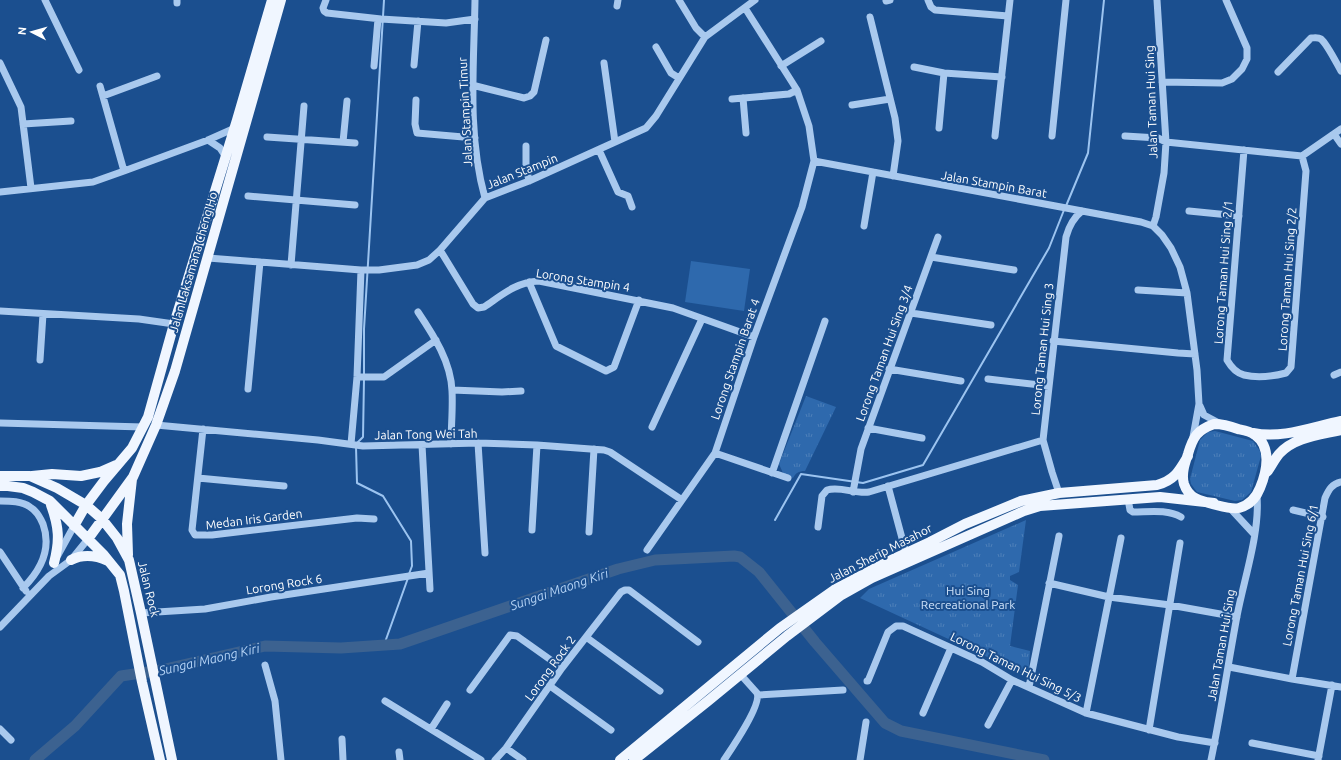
<svg xmlns="http://www.w3.org/2000/svg" width="1341" height="760" viewBox="0 0 1341 760" font-family="Ubuntu,sans-serif">
<style>
.grass{fill:url(#grass-tufts)}
.garden{fill:#2e69ad}
.lines{fill:none;stroke-linecap:round;stroke-linejoin:round}
.stream{stroke:#9cc4f0;stroke-width:2}
.river{stroke:#3c6290;stroke-width:11}
.minor{stroke:#a9c9ee;stroke-width:7}
.major{stroke:#f0f6ff;stroke-width:10}
.labels{text-anchor:middle;dominant-baseline:central;stroke-width:4;stroke-linejoin:round;paint-order:stroke}
.street-label{font-size:12px;fill:#fff;stroke:#1b4f8f}
.park-label{font-size:12px;fill:#cfe3fa;stroke:#1b4f8f}
.water-label{font-size:13px;font-style:italic;fill:#b5d3f5;stroke:#1b4f8f}
</style>
<defs>
<pattern id="grass-tufts" width="24" height="20" patternUnits="userSpaceOnUse"><rect width="24" height="20" fill="#2e69ad"/><path d="M3 7l-1-3M5 7V3M7 7l1-3M15 17l-1-3M17 17v-4M19 17l1-3" fill="none" stroke="#4d80b9"/></pattern>
</defs>
<rect width="100%" height="100%" fill="#1b4f8f"/>
<path class="grass" d="M 806,396 L 836,407 L 805,471 C 798,471 796,473 793,478 L 783,473 L 779,464 Z
M 1215,431 L 1253,441 L 1260,451 L 1261,456 L 1251,492 L 1242,500 L 1235,501 L 1197,492 L 1191,484 L 1190,479 L 1200,440 L 1208,432 Z
M 1026,520 L 1019,572 L 1010,576 L 1010,580 L 1018,585 L 1010,646 L 1030,651 L 1028,676 L 860,598 L 869,589 Z"/>
<path class="garden" d="M 691,261 L 750,269 L 744,311 L 685,302 Z"/>
<g class="lines">
<path class="stream" d="M 1066,206 L 1088,153 L 1104,0
M 364,375 L 364,329 L 384,0
M 357,443 L 363,437 L 364,379
M 356,447 L 357,483 L 383,496 L 411,541 L 412,566 L 409,574
M 775,520 L 801,474 L 863,483 L 923,465 L 1049,248 L 1064,210
M 384,645 L 408,578"/>
<path class="river" d="M 35,760 L 75,726 L 121,676 L 161,670 L 265,646 L 341,648 L 400,644 L 618,569 L 655,560 L 734,556 L 740,557 L 759,572 L 815,642 L 885,723 L 901,731 L 1044,760"/>
<path class="minor" d="M 45,0 L 79,70
M 326,0 L 323,8 L 324,11 L 327,13 L 381,19 L 446,23 L 475,19
M 475,0 C 474,66 467,134 485,198
M 679,0 L 696,28 L 705,37
M 928,0 L 931,7 L 935,10 L 1008,16
M 886,1 L 890,0
M 177,3 L 177,0
M 617,6 L 618,0
M 745,8 L 797,90 L 809,126 L 814,161 L 1141,222 L 1153,226 L 1162,235 L 1171,248 L 1180,267 L 1187,293 L 1197,370 L 1199,404 L 1193,437
M 870,17 L 895,118 L 898,141 L 893,176
M 656,47 L 671,73 L 679,78
M 0,63 L 21,107 L 31,188
M 604,63 L 615,142
M 414,65 L 418,21
M 374,66 L 378,19
M 781,66 L 821,41
M 914,67 L 944,73 L 1002,77
M 1278,72 L 1311,38 C 1314,38 1318,37 1321,39 C 1327,44 1337,64 1341,71
M 1162,82 L 1222,83 L 1232,79 L 1242,69 L 1247,59 L 1247,48 L 1226,0
M 472,85 L 524,98 L 530,96 L 534,92 L 546,40
M 103,96 L 157,76
M 743,98 L 746,133
M 732,99 L 789,94 L 797,90
M 416,100 L 415,124 L 417,133 L 475,138
M 852,105 L 890,99
M 23,124 L 71,121
M 939,128 L 944,73
M 1334,134 L 1341,144
M 995,136 L 1010,0
M 1052,136 L 1066,0
M 1125,136 L 1158,138 L 1166,142 L 1302,156 L 1341,129
M 267,137 L 355,143
M 208,140 L 220,148 L 226,157
M 343,142 L 347,101
M 526,146 L 526,166 L 529,181
M 599,150 L 618,192 L 628,196 L 632,207
M 1244,150 L 1227,360 C 1231,367 1236,373 1244,375 C 1257,378 1274,376 1286,373 L 1291,367 L 1306,171 L 1302,156
M 124,171 L 208,140 L 235,128
M 0,192 L 93,182 L 124,171 L 100,86
M 248,196 L 355,205
M 1189,211 L 1239,216
M 864,226 L 873,172
M 1153,226 L 1156,217 L 1164,173 L 1166,142 L 1157,0
M 440,250 L 473,304 L 478,308 L 484,307 C 502,295 516,282 539,281 L 673,308 L 754,337
M 931,257 L 1014,270
M 208,258 L 361,270 L 379,270 L 417,265 L 429,260 L 440,250 L 485,198 L 529,181 L 646,128 L 656,116 L 705,37 L 755,0
M 291,265 L 304,106
M 529,282 L 556,346 L 606,371 L 614,367 L 639,300
M 1138,290 L 1187,293
M 0,311 L 139,319 L 174,324
M 418,312 C 434,336 451,362 452,391 C 453,409 451,427 451,444
M 911,313 L 991,325
M 1053,341 L 1178,353 L 1195,354
M 40,360 L 43,314
M 889,369 L 961,381
M 1334,375 L 1341,372
M 357,377 L 384,377 L 436,340
M 988,379 L 1049,386
M 248,389 L 260,262
M 452,390 L 502,392 L 521,391
M 1200,406 L 1204,415 L 1219,423
M 0,423 L 143,427
M 156,425 L 318,440 L 363,446 L 478,443 L 537,445 L 604,450 L 610,452 L 682,500
M 652,427 L 702,319
M 868,428 L 922,438
M 203,429 L 192,530 L 195,535 L 212,535 L 357,518 L 374,519
M 478,443 L 485,553
M 351,444 L 357,377 L 361,270
M 422,445 L 430,589
M 715,453 L 788,478
M 772,473 L 825,321
M 198,478 L 284,486
M 888,486 L 906,553
M 853,492 L 861,449 L 938,237
M 1059,493 L 1052,472 L 1043,440 L 1066,237 C 1069,226 1073,218 1082,211
M 1128,499 L 1130,510 L 1133,512 C 1149,512 1167,509 1181,517
M 0,501 C 10,501 22,501 30,507 C 37,511 40,517 43,524 C 52,549 41,570 23,588
M 1229,507 L 1254,534
M 1293,510 L 1323,517
M 818,527 L 822,496 L 827,490 C 840,486 855,494 869,492 L 1043,440
M 532,530 L 537,445
M 589,532 L 594,449
M 647,550 L 715,453 L 754,337 L 802,207 L 814,161
M 0,552 L 26,591
M 58,555 L 74,526
M 1049,583 L 1109,597 L 1170,605 L 1237,617
M 141,613 L 205,609 L 271,597 L 429,573
M 0,627 L 49,576 L 71,560 L 88,539
M 586,637 L 660,691
M 265,665 L 275,701 L 281,760
M 1229,667 L 1292,679 L 1341,687
M 1292,679 L 1325,498 C 1329,489 1332,484 1341,482
M 867,681 L 868,681 L 888,632 L 896,626 L 903,626 L 982,662 L 1012,680 L 1086,713 L 1178,737 L 1215,743
M 550,686 L 611,730
M 1029,687 L 1059,536
M 470,690 L 510,635 L 517,636 L 562,668
M 758,695 L 843,690
M 385,701 L 481,760
M 923,713 L 951,648
M 1086,713 L 1121,538
M 988,725 L 1012,680
M 0,729 L 11,740
M 431,729 L 447,704
M 1149,730 L 1180,543
M 342,739 L 343,760
M 1252,743 L 1319,756
M 506,748 L 523,760
M 399,752 L 400,760
M 495,760 L 506,748 L 562,668 L 621,592 L 625,590 L 629,590 L 698,642
M 724,760 C 732,748 762,704 757,693 L 740,674
M 860,760 L 866,722
M 1211,760 C 1221,712 1228,664 1237,616 C 1244,579 1260,533 1257,496
M 1318,760 L 1332,685"/>
<path class="major" d="M 1214,424 C 1222,424 1230,426 1238,429 C 1243,430 1250,431 1255,435 C 1272,447 1267,471 1260,488 C 1256,498 1250,505 1239,508 C 1231,510 1203,502 1195,498 C 1190,495 1186,490 1184,484 C 1181,474 1185,463 1188,454 C 1193,437 1197,430 1214,424 Z
M 1253,433 C 1282,439 1312,427 1341,421
M 1267,472 C 1271,467 1274,460 1279,454 C 1294,437 1320,435 1341,430
M 0,476 L 30,476 L 57,488 L 86,505 L 102,519 L 117,538 L 129,560 L 141,613 L 172,760
M 32,476 L 52,474 L 81,476 L 100,472 L 116,465
M 0,486 L 8,486 L 23,488 L 33,492 L 50,501 L 103,554 L 120,575 L 124,591 L 142,682 L 160,760
M 51,505 C 59,527 60,540 54,563
M 74,526 L 86,505 L 104,481 L 132,448 L 148,417 L 174,324 L 237,120 L 272,0
M 88,539 L 133,477 L 156,425 L 175,371 L 281,0
M 128,555 L 127,524 L 132,479
M 71,560 C 83,554 95,555 108,561
M 620,760 L 780,628 L 834,590 L 889,561 L 930,542 L 965,524 L 1021,501 L 1059,493 L 1157,485 C 1175,480 1179,471 1188,456
M 634,760 L 708,701 L 787,636 L 840,596 L 872,578 L 1024,511 L 1040,506 L 1160,497 L 1214,503"/>
</g>
<g class="labels">
<g class="street-label">
<text transform="translate(1151 102) rotate(-92)">Jalan Taman Hui Sing</text>
<text transform="translate(465 112) rotate(-93)">Jalan Stampin Timur</text>
<text transform="translate(522 171) rotate(-22)">Jalan Stampin</text>
<text transform="translate(994 184) rotate(10)">Jalan Stampin Barat</text>
<text transform="translate(193 262) rotate(-74)">Jalan Laksamana Cheng Ho</text>
<text transform="translate(1223 272) rotate(-86)">Lorong Taman Hui Sing 2/1</text>
<text transform="translate(1287 279) rotate(-86)">Lorong Taman Hui Sing 2/2</text>
<text transform="translate(583 280) rotate(9)">Lorong Stampin 4</text>
<text transform="translate(1042 349) rotate(-84)">Lorong Taman Hui Sing 3</text>
<text transform="translate(884 353) rotate(-70)">Lorong Taman Hui Sing 3/4</text>
<text transform="translate(735 359) rotate(-71)">Lorong Stampin Barat 4</text>
<text transform="translate(426 434) rotate(-1)">Jalan Tong Wei Tah</text>
<text transform="translate(254 519) rotate(-7)">Medan Iris Garden</text>
<text transform="translate(880 553) rotate(-27)">Jalan Sherip Masahor</text>
<text transform="translate(1300 575) rotate(-79)">Lorong Taman Hui Sing 6/1</text>
<text transform="translate(284 584) rotate(-9)">Lorong Rock 6</text>
<text transform="translate(149 589) rotate(76)">Jalan Rock</text>
<text transform="translate(1221 645) rotate(-80)">Jalan Taman Hui Sing</text>
<text transform="translate(1016 667) rotate(26)">Lorong Taman Hui Sing 5/3</text>
<text transform="translate(550 668) rotate(-54)">Lorong Rock 2</text>
</g>
<g class="park-label">
<text x="968" y="590">Hui Sing<tspan x="968" dy="14">Recreational Park</tspan></text>
</g>
<g class="water-label">
<text transform="translate(559 589) rotate(-19)">Sungai Maong Kiri</text>
<text transform="translate(209 659) rotate(-13)">Sungai Maong Kiri</text>
</g>
</g>
<g transform="translate(32 32) rotate(276)" stroke="#1b4f8f" stroke-width="3" paint-order="stroke">
<path d="M0-3L7 15L0 10L-7 15Z" fill="#ffffff"/>
<text y="-6" font-size="11" font-weight="bold" text-anchor="middle" fill="#ffffff">N</text>
</g>
</svg>
